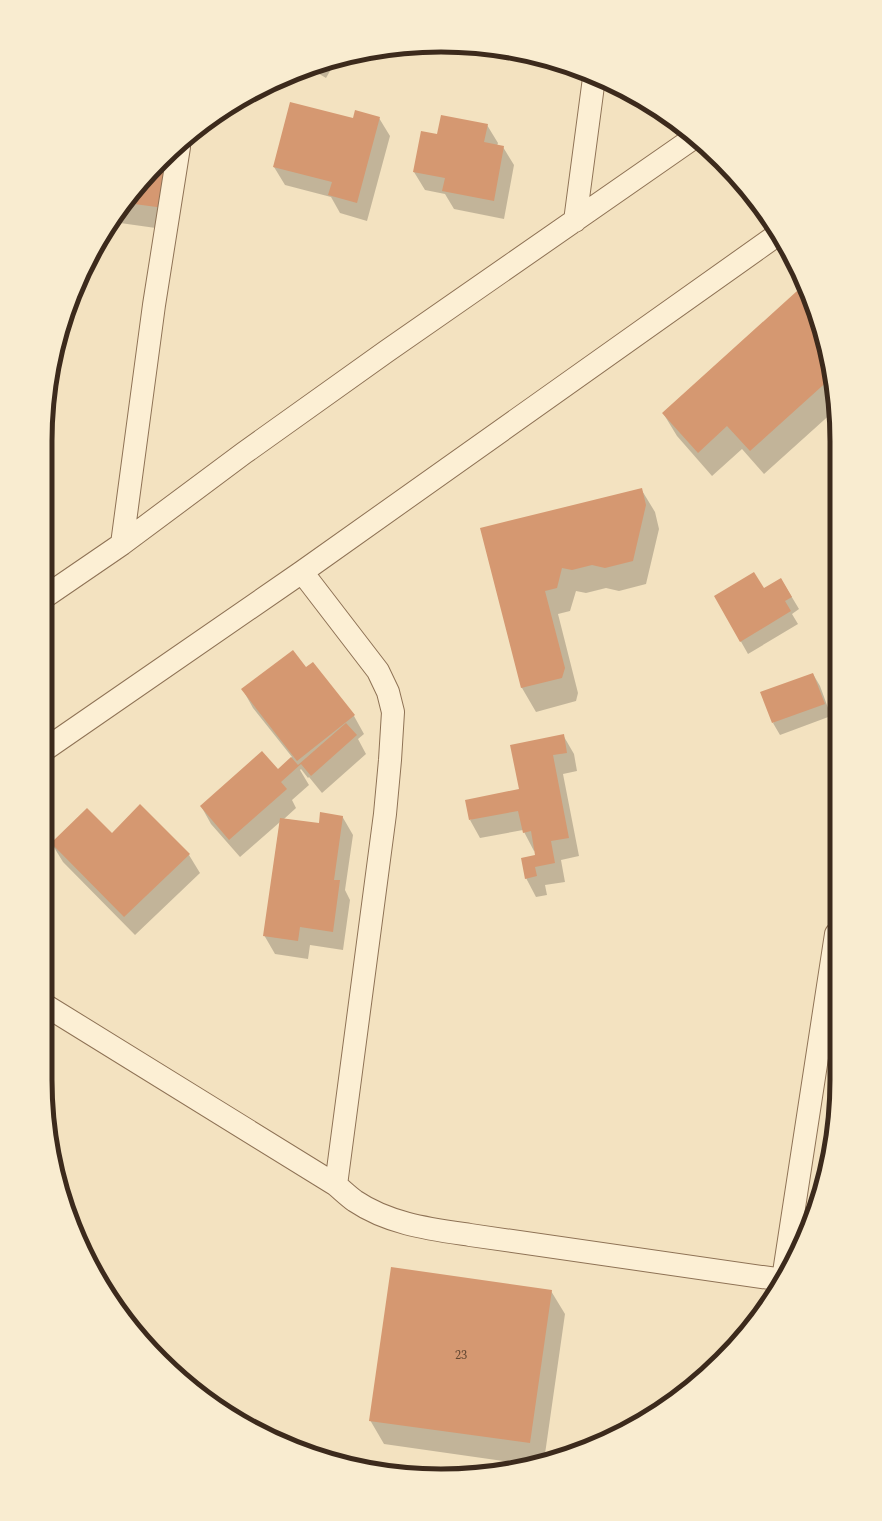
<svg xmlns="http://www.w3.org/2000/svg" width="882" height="1521" viewBox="0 0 882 1521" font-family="Spectral,serif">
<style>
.shadow{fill:#0003}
.building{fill:#d59871}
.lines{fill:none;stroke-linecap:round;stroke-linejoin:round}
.minor-casing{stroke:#8e7255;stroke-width:24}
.minor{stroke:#fcefd4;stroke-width:22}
.labels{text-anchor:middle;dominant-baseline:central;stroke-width:3;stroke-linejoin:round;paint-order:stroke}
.number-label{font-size:12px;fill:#624631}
.rim{fill:none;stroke:#3c2a1c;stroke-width:5}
</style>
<rect width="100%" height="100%" fill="#f3e2c0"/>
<path class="shadow" d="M 337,59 L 326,78 L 311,69 Z
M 379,118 L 390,136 L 367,221 L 340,213 L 331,197 L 285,185 L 274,167 L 354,119 Z
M 487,125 L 498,143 L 497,146 L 503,147 L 514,165 L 504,219 L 454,209 L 445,194 L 425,190 L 414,172 Z
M 189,137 L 177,231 L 113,222 L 143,180 Z
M 816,313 L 834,390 L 834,411 L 764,474 L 742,449 L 712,476 L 677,436 L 663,413 Z
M 641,489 L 655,512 L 659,529 L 646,584 L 619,591 L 606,588 L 586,593 L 576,591 L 570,611 L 558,614 L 578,693 L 576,701 L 536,712 L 522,688 L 481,529 Z
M 781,579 L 799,609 L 792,614 L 798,624 L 748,654 L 715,596 L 764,589 Z
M 313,663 L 354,716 L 364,734 L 358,739 L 366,754 L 322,793 L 309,777 L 308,778 L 301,769 L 300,770 L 309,785 L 292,800 L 296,808 L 284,819 L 320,824 L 342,816 L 353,835 L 345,890 L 350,900 L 343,950 L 310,945 L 308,959 L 275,954 L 264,935 L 280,822 L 240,857 L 211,824 L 201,806 L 278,770 L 292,757 L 253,708 L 243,690 L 306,668 Z
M 813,674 L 820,686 L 831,716 L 780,735 L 773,723 Z
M 563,735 L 574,754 L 577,771 L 563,774 L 579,856 L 561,860 L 565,882 L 545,885 L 547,895 L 536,897 L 526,878 L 537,856 L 536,850 L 534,851 L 523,830 L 480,838 L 470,820 L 520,790 Z
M 140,806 L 189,855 L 200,873 L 135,935 L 63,862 L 52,844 L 112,834 Z
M 551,1291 L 565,1314 L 544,1461 L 530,1465 L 384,1444 L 370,1420 Z"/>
<path class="building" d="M 290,102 L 353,118 L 355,110 L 380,117 L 357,203 L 328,195 L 332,182 L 273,167 Z
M 441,115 L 488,124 L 484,142 L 504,146 L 494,201 L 442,191 L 445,178 L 413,172 L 421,131 L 437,134 Z
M 171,154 L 164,208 L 127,203 L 143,180 Z
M 797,291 L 813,308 L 816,313 L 831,378 L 750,451 L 727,426 L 698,453 L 662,413 Z
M 642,488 L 646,505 L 633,561 L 605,568 L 592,565 L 572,570 L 562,568 L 557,588 L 545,591 L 565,668 L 562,678 L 521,688 L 480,528 Z
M 754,572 L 764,588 L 781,578 L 792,597 L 785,601 L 791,611 L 740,642 L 714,596 Z
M 293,650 L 306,667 L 313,662 L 355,715 L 297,761 L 241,689 Z
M 813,673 L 825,704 L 772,723 L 760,692 Z
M 346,723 L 357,735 L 311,776 L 301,764 L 281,782 L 287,789 L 229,840 L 200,806 L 262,751 L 278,769 L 291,757 L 298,765 Z
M 564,734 L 567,753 L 553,755 L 569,838 L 551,841 L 555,863 L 535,867 L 537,876 L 525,879 L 521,858 L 535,855 L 531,831 L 523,833 L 518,811 L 469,820 L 465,800 L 519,789 L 510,745 Z
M 140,804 L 190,854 L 124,917 L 51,843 L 87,808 L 112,833 Z
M 320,812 L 343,816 L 334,880 L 340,880 L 333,932 L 300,927 L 298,941 L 263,936 L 280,818 L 319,823 Z
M 391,1267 L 552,1290 L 530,1443 L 369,1421 Z"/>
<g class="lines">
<defs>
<path id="minor" d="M 575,221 L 594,78
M 122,544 L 154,305 L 179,147
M 302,572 L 378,671 L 388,692 L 393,712 L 390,760 L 385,814 L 336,1185
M 46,596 L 122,544 L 244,453 L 387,351 L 692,139
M 47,748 L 302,572 L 777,235
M 48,1007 L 336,1185 C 342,1190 348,1196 355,1201 C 389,1224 430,1229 470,1235 L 783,1280
M 783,1279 L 836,934"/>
</defs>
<use href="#minor" class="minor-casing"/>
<use href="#minor" class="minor"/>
</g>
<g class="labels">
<g class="number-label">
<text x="461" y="1355">23</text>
</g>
</g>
<path d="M0 0H882V1521H0ZM441 52H441A389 389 0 0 1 830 441V1080A389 389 0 0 1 441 1469H441A389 389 0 0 1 52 1080V441A389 389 0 0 1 441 52Z" fill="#f9ecd0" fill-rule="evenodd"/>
<path class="rim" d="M441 52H441A389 389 0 0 1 830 441V1080A389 389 0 0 1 441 1469H441A389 389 0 0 1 52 1080V441A389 389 0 0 1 441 52Z"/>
</svg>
